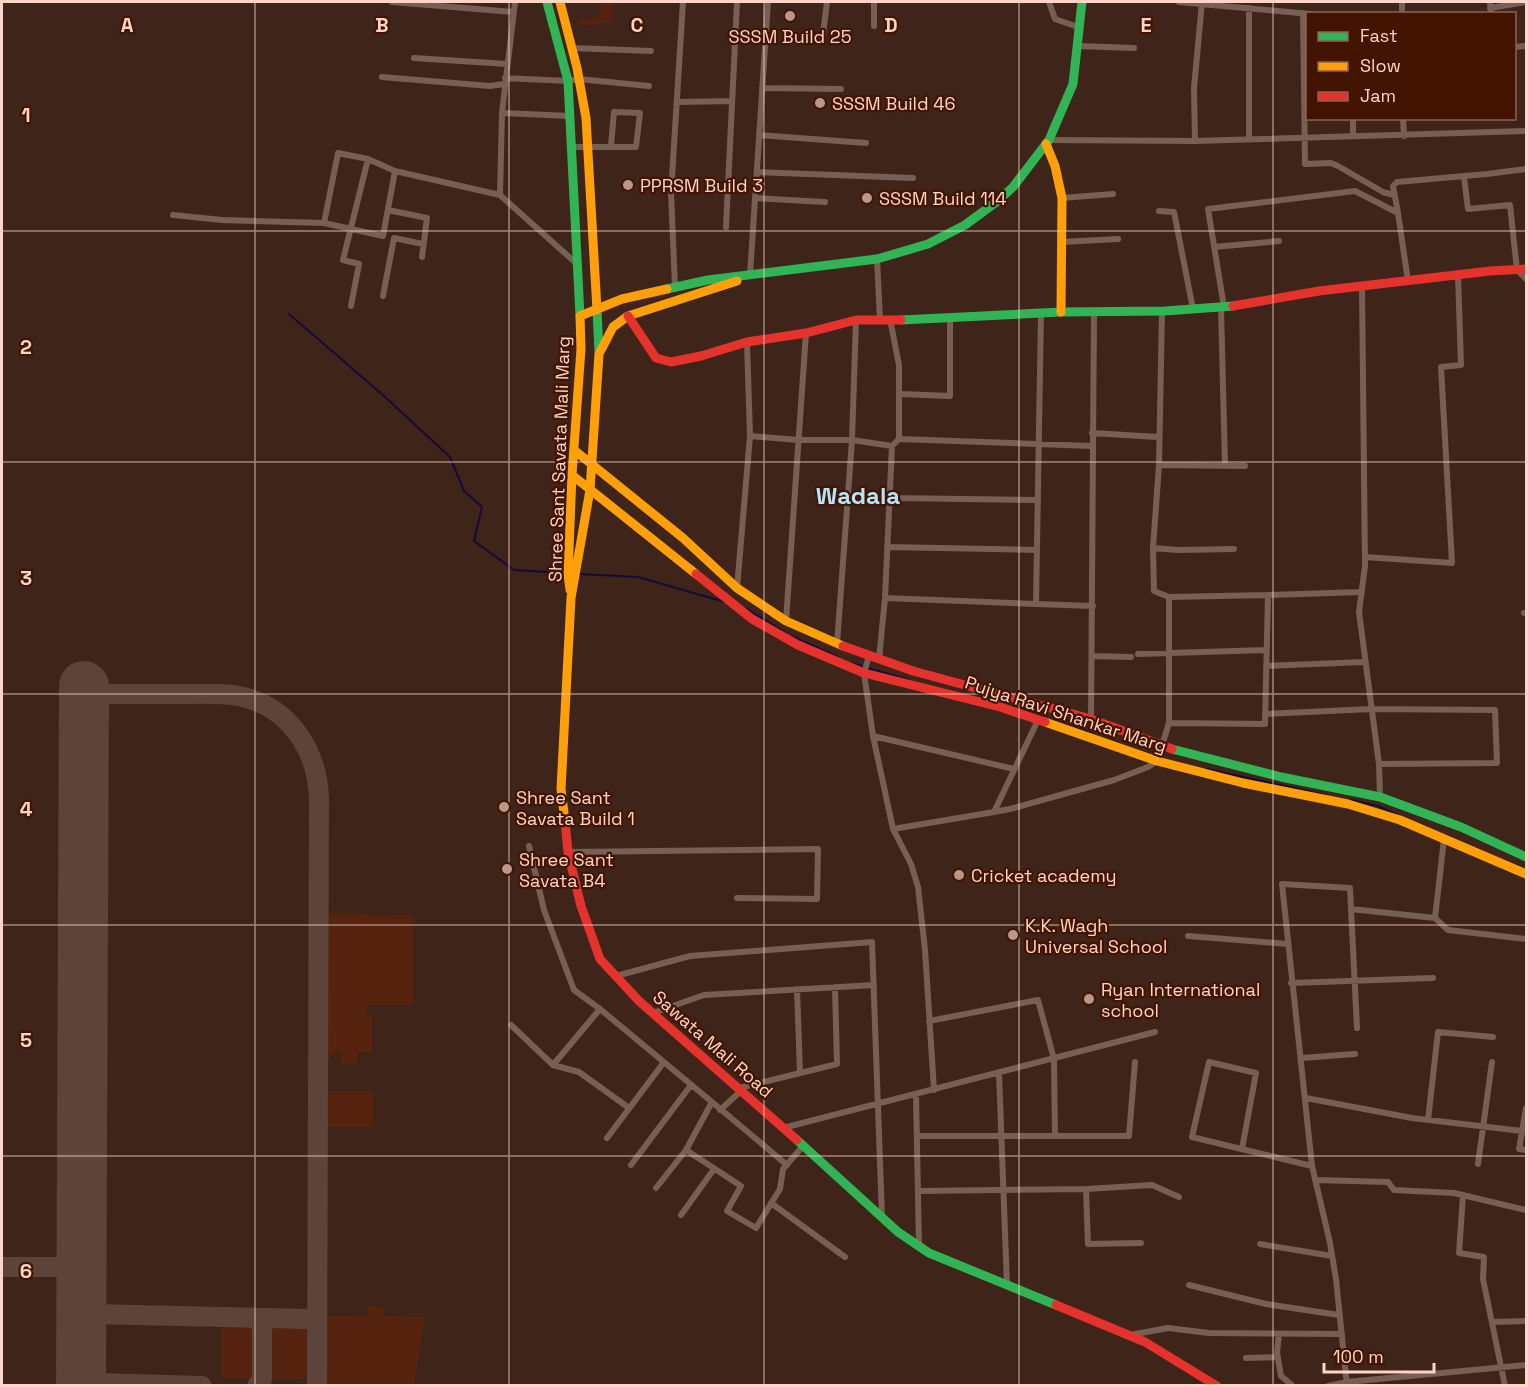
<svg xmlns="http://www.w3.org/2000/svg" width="1528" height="1387" viewBox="0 0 1528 1387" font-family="'Space Grotesk',sans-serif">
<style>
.built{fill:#55230e}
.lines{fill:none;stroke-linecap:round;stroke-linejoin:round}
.stream{stroke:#160a3c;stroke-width:2}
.taxiway{stroke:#5c443a;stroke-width:20}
.runway{stroke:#5c443a;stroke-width:50}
.street{stroke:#775f55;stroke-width:6}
.fast{stroke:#30b455;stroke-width:9}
.slow{stroke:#ff9f0a;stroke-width:9}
.jam{stroke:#e5322d;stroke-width:9}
.grid{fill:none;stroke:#fcd5c6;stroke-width:1.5;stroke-opacity:0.55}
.poi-dot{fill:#ba9789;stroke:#421401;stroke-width:2}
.labels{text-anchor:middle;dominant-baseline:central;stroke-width:4.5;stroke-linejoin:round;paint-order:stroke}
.poi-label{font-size:18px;fill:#fcd5c6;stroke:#421401;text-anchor:start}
.street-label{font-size:18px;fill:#fcd5c6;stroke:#421401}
.district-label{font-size:24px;font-weight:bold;fill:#b2e7fa;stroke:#421401}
.grid-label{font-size:20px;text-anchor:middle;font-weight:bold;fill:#fcd5c6;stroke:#421401;stroke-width:4.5;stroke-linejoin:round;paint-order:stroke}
</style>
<rect width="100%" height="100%" fill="#3f2519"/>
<path class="built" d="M 600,2 L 613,2 L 611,23 L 580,26 L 579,19 L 599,17 Z
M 326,913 L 413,915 L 413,1005 L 367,1005 L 367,1016 L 372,1016 L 372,1052 L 357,1052 L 357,1064 L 341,1064 L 341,1052 L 338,1051 L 331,1056 L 325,1065 Z
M 325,1091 L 373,1091 L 373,1127 L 325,1127 Z
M 367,1306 L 383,1306 L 383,1316 L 425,1317 L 414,1385 L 324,1385 L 325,1315 L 367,1317 Z
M 221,1326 L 309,1327 L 309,1376 L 304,1379 L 221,1378 Z"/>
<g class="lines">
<path class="stream" d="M 289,314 L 384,396 L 450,457 L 464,491 L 482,507 L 474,541 L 514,570 L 564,573
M 578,574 L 638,577 L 725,602
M 745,608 L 786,633
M 791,636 L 838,657
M 851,663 L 909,680
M 1013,707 L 1093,734
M 1207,769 L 1325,795
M 1351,800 L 1378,806 L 1397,815"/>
<path class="taxiway" d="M 84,694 C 113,694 142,694 172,694 C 191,694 212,693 232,695 C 286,702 317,747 319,798 L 317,1386
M 2,1267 L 82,1267
M 82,1305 L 92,1314 L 309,1319 L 317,1314
M 256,1318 L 262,1326 L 262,1379 L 257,1386
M 87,1386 L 94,1383 L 202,1386"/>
<path class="runway" d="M 81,1386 L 84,686"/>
<path class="street" d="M 392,2 L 513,12
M 1049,2 L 1055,19 L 1078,27
M 1179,2 L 1310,14
M 1490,2 L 1491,14
M 1490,8 L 1526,2
M 1303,13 L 1305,164 L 1331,163 L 1338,166 L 1383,192 L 1394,195
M 1402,14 L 1402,2
M 874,26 L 874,2
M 822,42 L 827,2
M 1077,46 L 1134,48
M 1514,47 L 1526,46
M 572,48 L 651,51
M 414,58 L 507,64
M 382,77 L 490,86 L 504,84
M 505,78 L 568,81 L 579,79 L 649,86
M 762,88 L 841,89
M 677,102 L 732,101
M 502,113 L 570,116
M 1353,118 L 1353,136
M 1403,118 L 1404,136
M 759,135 L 866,143
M 1249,139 L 1249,8
M 1049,140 L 1195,141 L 1526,131
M 1195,141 L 1194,88 L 1202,2
M 572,147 L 636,147 L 640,113 L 614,112 L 611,146
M 395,171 L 368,159 L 338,153 L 324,223 L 383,236 L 395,171 L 500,195 L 577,264
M 757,172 L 913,178
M 1464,177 L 1468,209 L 1510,205 L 1517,270 L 1526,279
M 500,195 L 502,113 L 515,2
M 755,198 L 825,202
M 1062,198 L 1113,194
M 388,210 L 427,218 L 422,257
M 1159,211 L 1174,212 L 1193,309
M 1398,213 L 1408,281
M 173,215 L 222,220 L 324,223
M 726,227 L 737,2
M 1061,242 L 1118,239
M 1214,247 L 1279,241
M 877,259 L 880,319
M 750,275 L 768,2
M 1362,286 L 1365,566 L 1359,612 L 1379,764 L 1380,797
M 675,287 L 671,193 L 683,2
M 383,296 L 394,238 L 423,244
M 351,306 L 359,264 L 343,260 L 368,159
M 1224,307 L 1208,209 L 1355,191 L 1398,213 L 1393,186 L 1397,182 L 1487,174 L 1526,169
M 1221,308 L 1225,465
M 1162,311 L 1159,465 L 1245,466
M 1041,313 L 1036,604 L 1093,606
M 890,319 L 899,365 L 899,439 L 1092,446
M 900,394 L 950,396 L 950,318
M 1092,433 L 1158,437
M 750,436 L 798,440 L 852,440 L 892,446
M 1159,465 L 1153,548 L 1178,550 L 1234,549
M 891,498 L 1038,500
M 887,547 L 1037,550
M 1365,557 L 1452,563 L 1441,367 L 1461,365 L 1458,275
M 737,588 L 750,436 L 747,342
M 1268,595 L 1362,592
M 885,598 L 1036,604
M 1524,613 L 1526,613
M 786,621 L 806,333
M 837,644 L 852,440 L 856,320
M 1138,654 L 1266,650
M 869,656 L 864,673 L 873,736 L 893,829 L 994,812 L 1038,720
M 1092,656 L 1131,657
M 879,659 L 885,598 L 892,446 L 899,439
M 1266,666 L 1364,662
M 1265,714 L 1371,709 L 1495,710 L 1497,763 L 1379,764
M 1091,719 L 1094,312
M 1169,723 L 1265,724 L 1268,595 L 1169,597
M 873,736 L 1014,769
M 994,812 L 1010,809 L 1114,780 L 1148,767 L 1157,761 L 1169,723 L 1169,597 L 1154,591 L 1153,548
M 893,829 L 911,864 L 918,887 L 925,950 L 934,1090
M 529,846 L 544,910 L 574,990 L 600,1009
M 568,852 L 818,849 L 817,899 L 737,898
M 1351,909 L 1357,1028
M 1435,918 L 1444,839
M 1188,936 L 1288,944
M 616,976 L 690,956 L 872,942 L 882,1217
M 1291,983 L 1433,978
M 797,989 L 800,1073
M 653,1013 L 704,995 L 874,985
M 929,1021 L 1038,1000 L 1054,1059 L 1055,1136
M 511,1025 L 553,1065 L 579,1072 L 629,1108
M 1301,1058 L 1355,1054
M 553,1065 L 600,1009 L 712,1102
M 999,1073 L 1007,1285
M 739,1088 L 837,1064 L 835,987
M 916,1095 L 919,1246
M 1306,1098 L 1412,1118 L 1522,1131
M 1526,1108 L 1519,1149 L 1526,1150
M 720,1110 L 742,1090
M 1428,1120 L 1438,1032 L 1493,1037
M 783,1128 L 1155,1032
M 917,1136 L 1129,1136 L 1135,1062
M 607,1138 L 664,1062
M 1242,1149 L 1256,1073 L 1209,1062 L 1192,1137 L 1312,1166
M 1478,1164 L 1492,1062
M 631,1165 L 691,1085
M 787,1165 L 712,1102 L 686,1150 L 741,1186 L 727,1211 L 756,1228 L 780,1189 L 783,1169 L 803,1146
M 1315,1180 L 1388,1182 L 1394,1190 L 1454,1193 L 1526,1210
M 656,1188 L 686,1150
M 1086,1189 L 1088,1244 L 1141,1243
M 919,1191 L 1086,1189 L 1152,1185 L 1179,1197
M 1463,1195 L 1459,1253 L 1484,1257 L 1483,1279 L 1505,1386
M 771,1203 L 845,1257
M 681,1215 L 714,1169
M 1260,1244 L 1332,1256
M 1189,1285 L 1266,1304 L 1339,1315
M 1492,1322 L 1526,1321
M 1279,1334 L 1277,1353 L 1281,1376 L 1293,1386
M 1130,1335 L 1168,1328 L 1209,1333 L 1342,1334
M 1246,1358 L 1278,1357
M 1328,1386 L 1347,1382 L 1526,1365
M 1347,1386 L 1336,1279 L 1330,1243 L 1312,1166 L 1282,884 L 1350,888 L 1351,909 L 1435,918 L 1448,930 L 1526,939"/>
<path class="fast" d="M 547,2 L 568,81 L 580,316
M 667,289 L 708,280 L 877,259 L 928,244 L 965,225 L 999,200 L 1013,187 L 1049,140 L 1073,84 L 1082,2
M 597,310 L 599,352
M 901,320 L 1061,312 L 1165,311 L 1233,306
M 1172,749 L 1281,777 L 1380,797 L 1461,827 L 1526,857
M 797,1140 L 898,1232 L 929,1253 L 1056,1305"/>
<path class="slow" d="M 560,2 L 577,68 L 586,118 L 597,310
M 1046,144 L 1055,166 L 1062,198 L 1061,312
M 667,289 L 622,299 L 580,316 L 581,349 L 572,475 L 696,574
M 574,450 L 683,538 L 737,588 L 786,621 L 843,646
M 590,490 L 599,354 L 613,327 L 628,316 L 737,281
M 570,590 L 568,574 L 572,475
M 1045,722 L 1157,761 L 1243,783 L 1348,804 L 1400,820 L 1526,874
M 565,821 L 561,789 L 571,598 L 590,490"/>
<path class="jam" d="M 1233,306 L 1319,291 L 1490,271 L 1526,269
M 628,316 L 656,358 L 671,362 L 701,356 L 747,342 L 806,333 L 856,320 L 901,320
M 696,574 L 752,619 L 798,645 L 864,673 L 1000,707 L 1045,722
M 843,646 L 913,671 L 1091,719 L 1172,749
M 565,821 L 568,852 L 581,906 L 600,959 L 639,1001 L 797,1140
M 1056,1305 L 1145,1342 L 1217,1386"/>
</g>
<path class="grid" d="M 255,2 L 255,1386M 509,2 L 509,1386M 764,2 L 764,1386M 1019,2 L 1019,1386M 1273,2 L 1273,1386M 2,231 L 1526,231M 2,462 L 1526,462M 2,694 L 1526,694M 2,925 L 1526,925M 2,1156 L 1526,1156"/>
<g class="poi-dot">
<circle cx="790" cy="16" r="6"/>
<circle cx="820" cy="103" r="6"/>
<circle cx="628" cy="185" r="6"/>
<circle cx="867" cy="198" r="6"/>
<circle cx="504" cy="807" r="6"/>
<circle cx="507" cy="869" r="6"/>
<circle cx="959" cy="875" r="6"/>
<circle cx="1013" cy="935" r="6"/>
<circle cx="1089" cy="999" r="6"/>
</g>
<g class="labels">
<g class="poi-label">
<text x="790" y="36" text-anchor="middle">SSSM Build 25</text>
<text x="832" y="103">SSSM Build 46</text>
<text x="640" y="185">PPRSM Build 3</text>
<text x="879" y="198">SSSM Build 114</text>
<text x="516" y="797">Shree Sant<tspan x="516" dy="21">Savata Build 1</tspan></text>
<text x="519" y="859">Shree Sant<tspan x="519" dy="21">Savata B4</tspan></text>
<text x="971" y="875">Cricket academy</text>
<text x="1025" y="925">K.K. Wagh<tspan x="1025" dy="21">Universal School</tspan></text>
<text x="1101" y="989">Ryan International<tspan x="1101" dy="21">school</tspan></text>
</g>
<g class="street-label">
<text transform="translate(559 459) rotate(-88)">Shree Sant Savata Mali Marg</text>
<text transform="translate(1066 714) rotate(18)">Pujya Ravi Shankar Marg</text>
<text transform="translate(713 1044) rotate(41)">Sawata Mali Road</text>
</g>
<g class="district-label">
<text x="858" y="495">Wadala</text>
</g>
</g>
<g class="grid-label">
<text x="127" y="32">A</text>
<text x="382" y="32">B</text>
<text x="637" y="32">C</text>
<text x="891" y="32">D</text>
<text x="1146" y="32">E</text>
<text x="26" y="122">1</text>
<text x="26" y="354">2</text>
<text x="26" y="585">3</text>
<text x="26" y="816">4</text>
<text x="26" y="1047">5</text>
<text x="26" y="1278">6</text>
</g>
<rect width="1528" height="1387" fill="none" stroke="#fcd5c6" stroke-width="6"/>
<rect x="1306" y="12" width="210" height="108" fill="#421401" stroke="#8c6150" stroke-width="1.5"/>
<rect x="1318" y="32" width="30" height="9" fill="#30b455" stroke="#8c6150" stroke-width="1.5"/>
<text x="1360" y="42" font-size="18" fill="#fcd5c6">Fast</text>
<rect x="1318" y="62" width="30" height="9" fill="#ff9f0a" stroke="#8c6150" stroke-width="1.5"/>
<text x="1360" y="72" font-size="18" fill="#fcd5c6">Slow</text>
<rect x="1318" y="92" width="30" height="9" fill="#e5322d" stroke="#8c6150" stroke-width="1.5"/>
<text x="1360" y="102" font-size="18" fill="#fcd5c6">Jam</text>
<path d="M1324 1363v9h110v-9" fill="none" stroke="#fcd5c6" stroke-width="3"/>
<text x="1333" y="1363" font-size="18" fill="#fcd5c6" stroke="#421401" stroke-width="4.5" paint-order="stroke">100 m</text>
</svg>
